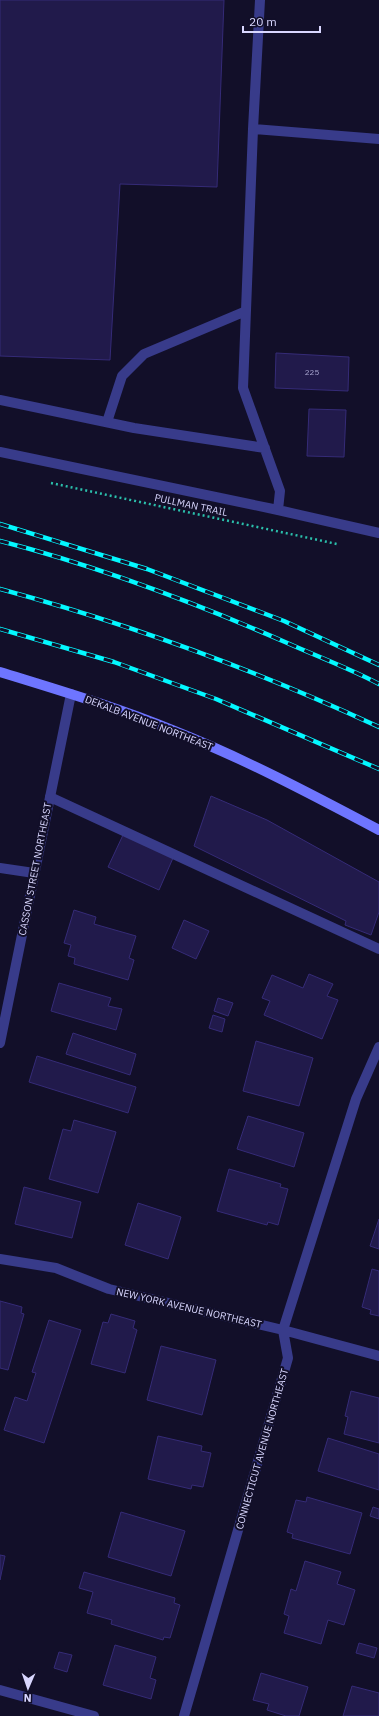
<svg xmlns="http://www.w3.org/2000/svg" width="379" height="1716" viewBox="0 0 379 1716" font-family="'IBM Plex Sans',sans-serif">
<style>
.building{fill:#211a4b;stroke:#352b77}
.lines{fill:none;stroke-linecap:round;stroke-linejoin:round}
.path{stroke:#2bbfab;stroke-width:2.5;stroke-dasharray:2 3;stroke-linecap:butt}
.lane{stroke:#383b8a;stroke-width:10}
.street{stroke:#383b8a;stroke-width:10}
.secondary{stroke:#6e75ff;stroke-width:10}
.rail-casing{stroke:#03f8ff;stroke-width:4.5}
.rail{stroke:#120f29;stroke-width:3;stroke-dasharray:9;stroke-linecap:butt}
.labels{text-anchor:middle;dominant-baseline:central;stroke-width:4;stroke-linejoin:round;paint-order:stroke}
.number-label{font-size:8px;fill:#aba8d2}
.street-label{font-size:10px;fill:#d9d7ff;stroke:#120f29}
</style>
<rect width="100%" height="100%" fill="#120f29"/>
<path class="building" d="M 0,0 L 224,0 L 217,187 L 120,184 L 110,360 L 0,356 Z
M 276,353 L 349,357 L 348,391 L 275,388 Z
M 309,409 L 346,410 L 344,457 L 307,456 Z
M 211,796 L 267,820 L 379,882 L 379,912 L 371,935 L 345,925 L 346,921 L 194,846 Z
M 123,835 L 173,858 L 159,890 L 108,867 Z
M 74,910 L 96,917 L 94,924 L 136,936 L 129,958 L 134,960 L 128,980 L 74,964 L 75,958 L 68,956 L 71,945 L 64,943 Z
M 184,920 L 209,931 L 196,959 L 172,948 Z
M 309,974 L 333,984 L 327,996 L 338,1000 L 322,1039 L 264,1015 L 270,1001 L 262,998 L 272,975 L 303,988 Z
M 59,983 L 111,998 L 108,1006 L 122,1009 L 116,1030 L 51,1011 Z
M 218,998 L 233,1003 L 228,1016 L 214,1011 Z
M 213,1015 L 225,1019 L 222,1032 L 209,1028 Z
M 73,1033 L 136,1054 L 130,1075 L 66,1054 Z
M 256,1041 L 313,1058 L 299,1106 L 243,1091 Z
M 37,1056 L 136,1087 L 128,1113 L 29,1082 Z
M 248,1116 L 304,1133 L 294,1167 L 237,1149 Z
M 74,1120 L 116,1132 L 98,1193 L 49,1179 L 63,1129 L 71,1131 Z
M 229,1169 L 281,1184 L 280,1187 L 288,1189 L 278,1225 L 268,1222 L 267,1225 L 217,1211 Z
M 24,1187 L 81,1202 L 72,1238 L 15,1224 Z
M 138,1203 L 181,1217 L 168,1259 L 125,1245 Z
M 379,1219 L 379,1249 L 370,1246 Z
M 372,1269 L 379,1271 L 379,1316 L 370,1314 L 371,1310 L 362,1307 Z
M 0,1301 L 22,1307 L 21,1313 L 24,1314 L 8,1370 L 0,1368 Z
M 111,1314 L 135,1321 L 133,1328 L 137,1330 L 125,1373 L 91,1364 L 103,1322 L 108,1323 Z
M 49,1320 L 81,1330 L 44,1443 L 4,1430 L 15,1397 L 27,1401 L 36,1373 L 32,1372 Z
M 161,1346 L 216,1360 L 202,1415 L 147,1400 Z
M 351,1391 L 379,1398 L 379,1443 L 344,1434 L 348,1417 L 345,1416 Z
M 158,1436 L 202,1446 L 201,1451 L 211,1453 L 203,1487 L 192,1485 L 191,1489 L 148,1479 Z
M 328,1438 L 379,1454 L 379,1490 L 318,1471 Z
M 307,1497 L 362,1513 L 350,1554 L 292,1538 L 293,1534 L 287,1532 L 296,1500 L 306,1502 Z
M 373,1507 L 379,1509 L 379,1519 L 370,1516 Z
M 121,1512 L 185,1531 L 171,1576 L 108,1557 Z
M 0,1555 L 5,1556 L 0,1580 Z
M 305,1561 L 341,1572 L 337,1584 L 355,1590 L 344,1625 L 328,1620 L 321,1644 L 284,1633 L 289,1616 L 284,1614 L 291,1589 L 296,1591 Z
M 84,1572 L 175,1598 L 174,1603 L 180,1605 L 170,1638 L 164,1637 L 163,1640 L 111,1624 L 112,1620 L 87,1613 L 93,1592 L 79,1588 Z
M 359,1643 L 377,1648 L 374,1658 L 356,1653 Z
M 115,1645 L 156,1657 L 150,1678 L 156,1680 L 151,1699 L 103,1685 Z
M 59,1652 L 72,1655 L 67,1672 L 54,1668 Z
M 261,1673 L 308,1687 L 299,1716 L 286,1716 L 267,1710 L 269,1704 L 253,1700 Z
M 352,1686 L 379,1693 L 379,1716 L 343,1716 Z"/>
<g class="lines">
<path class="path" d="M 51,483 L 337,544"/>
<path class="lane" d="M 260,0 L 253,129 L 379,139
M 253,129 L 243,388 L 280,491 L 278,510
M 0,400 L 134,428 L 265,448
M 107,422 L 122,376 L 144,354 L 246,311
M 0,452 L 278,510 L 379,533
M 50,797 L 379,949
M 0,868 L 34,873"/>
<path class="street" d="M 0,1043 L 71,694
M 0,1259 L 56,1268 L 109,1289 L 283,1330 L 379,1356
M 0,1690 L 94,1716
M 184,1716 L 288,1358 L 283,1330 L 356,1099 L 379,1047"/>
<path class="secondary" d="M 0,672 C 58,690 116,707 172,730 C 243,758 311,794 379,830"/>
<defs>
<path id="rail" d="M 0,524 L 147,569 L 284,621 L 379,665
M 0,541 C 97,566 193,602 285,642 C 316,656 349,668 379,684
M 0,589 C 129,624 258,671 379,727
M 0,629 L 114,662 L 216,699 L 379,769"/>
</defs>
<use href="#rail" class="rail-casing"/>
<use href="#rail" class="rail"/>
</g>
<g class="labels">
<g class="number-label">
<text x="312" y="372">225</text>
</g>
<g class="street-label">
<text transform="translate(191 505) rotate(12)">PULLMAN TRAIL</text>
<text transform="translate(149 723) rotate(21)">DEKALB AVENUE NORTHEAST</text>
<text transform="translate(35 869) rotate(-79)">CASSON STREET NORTHEAST</text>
<text transform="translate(189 1308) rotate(13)">NEW YORK AVENUE NORTHEAST</text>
<text transform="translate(262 1449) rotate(-74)">CONNECTICUT AVENUE NORTHEAST</text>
</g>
</g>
<g transform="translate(28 1688) rotate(182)" stroke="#120f29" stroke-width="3" paint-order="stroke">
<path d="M0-3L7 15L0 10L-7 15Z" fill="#d9d7ff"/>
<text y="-6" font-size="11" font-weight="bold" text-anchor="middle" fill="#d9d7ff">N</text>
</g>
<path d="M243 26v6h77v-6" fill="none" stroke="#d9d7ff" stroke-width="2"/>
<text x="249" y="26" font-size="12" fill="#d9d7ff" stroke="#120f29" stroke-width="3" paint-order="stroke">20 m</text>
</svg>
